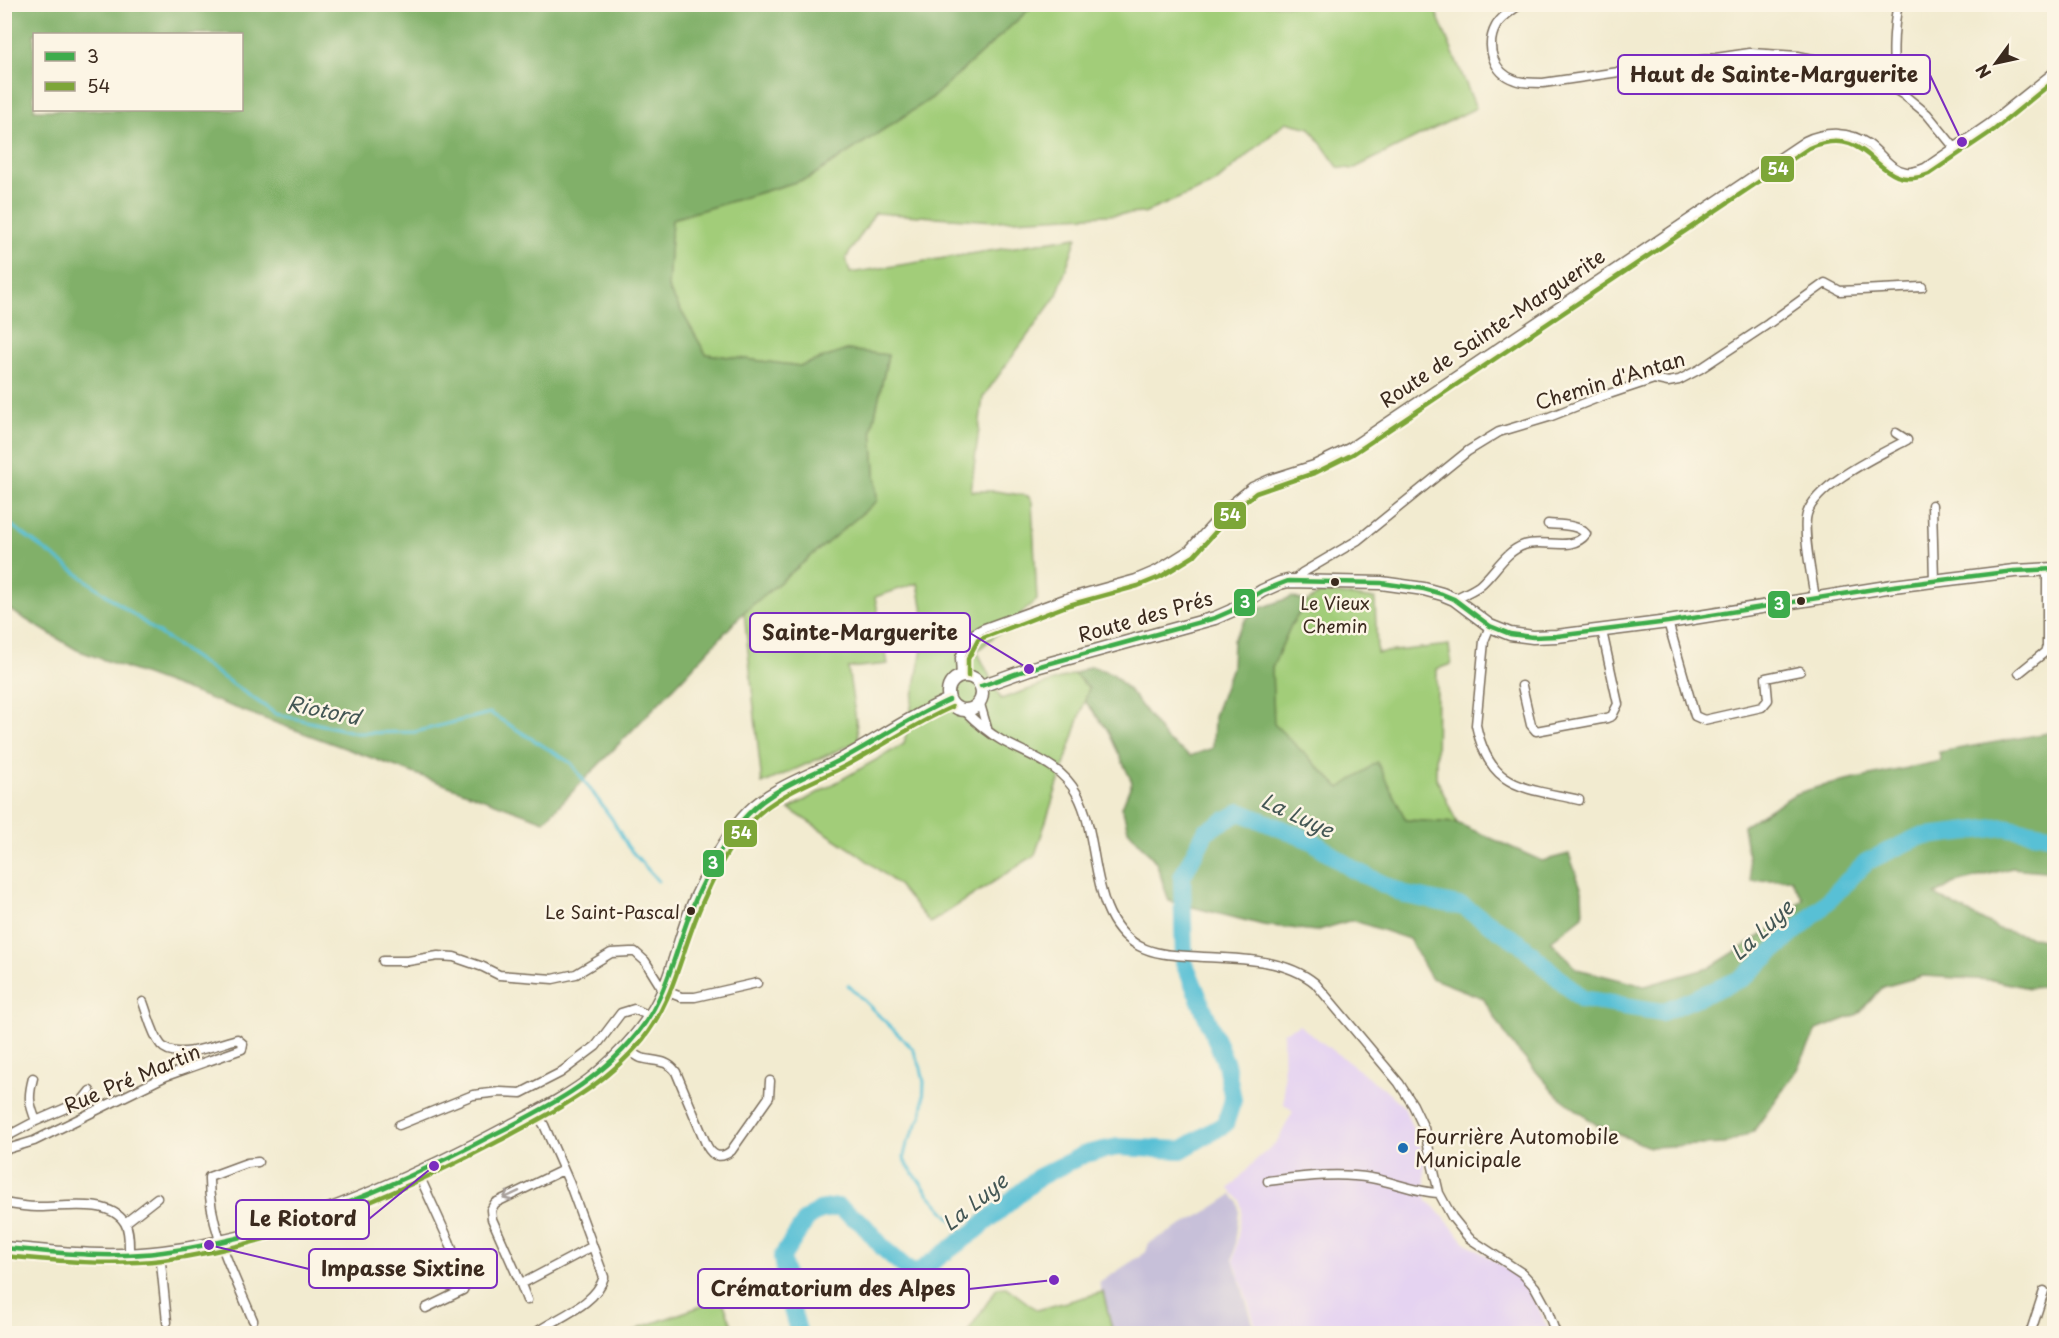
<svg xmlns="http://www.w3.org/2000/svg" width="2059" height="1338" viewBox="0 0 2059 1338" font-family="'Playpen Sans',sans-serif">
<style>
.built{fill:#e5d3f1}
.industrial{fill:#c7c0d9}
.green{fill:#a2cd79;stroke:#6e7c4c;stroke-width:1.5}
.forest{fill:#81b069;stroke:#5e6d44;stroke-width:1.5;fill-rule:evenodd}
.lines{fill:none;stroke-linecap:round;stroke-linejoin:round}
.stream{stroke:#58c0d5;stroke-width:3}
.river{stroke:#58c0d5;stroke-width:18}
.street-casing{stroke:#7b6e5c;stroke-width:11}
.secondary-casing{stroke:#7b6e5c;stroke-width:15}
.street{stroke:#fff;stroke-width:8}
.secondary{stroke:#fff;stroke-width:12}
.bus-1-casing{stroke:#fcf5e5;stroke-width:9}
.bus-2-casing{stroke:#fcf5e5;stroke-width:9}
.bus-1{stroke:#3eac4c;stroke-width:4.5}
.bus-2{stroke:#7da638;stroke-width:4.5}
.oneway{stroke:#a79f9a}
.bus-dot{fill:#3b2a1e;stroke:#fcf5e5;stroke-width:2}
.poi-dot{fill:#1f6fb2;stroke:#fcf5e5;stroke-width:2}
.labels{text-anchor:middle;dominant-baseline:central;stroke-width:5;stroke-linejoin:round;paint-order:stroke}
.bus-label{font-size:18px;fill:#3b2a1e;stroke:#fcf5e5}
.street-label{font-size:20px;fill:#3b2a1e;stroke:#fcf5e5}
.poi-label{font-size:20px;fill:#3b2a1e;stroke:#fcf5e5;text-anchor:start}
.water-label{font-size:21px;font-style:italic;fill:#445755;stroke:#fcf5e5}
.leader{fill:none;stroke:#7b2cbf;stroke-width:2}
.callout-dot{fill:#7b2cbf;stroke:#fcf5e5;stroke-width:2}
.callout{fill:#fcf5e5;stroke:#7b2cbf;stroke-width:2}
.callout-label{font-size:21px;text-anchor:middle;font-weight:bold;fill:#3b2a1e}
.line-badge{stroke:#fcf5e5;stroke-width:2}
.badge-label{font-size:16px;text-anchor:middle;font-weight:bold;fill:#fff}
</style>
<rect width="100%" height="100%" fill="#fcf5e5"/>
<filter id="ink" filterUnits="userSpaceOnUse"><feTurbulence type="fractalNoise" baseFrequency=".0167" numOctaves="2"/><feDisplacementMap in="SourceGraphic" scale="12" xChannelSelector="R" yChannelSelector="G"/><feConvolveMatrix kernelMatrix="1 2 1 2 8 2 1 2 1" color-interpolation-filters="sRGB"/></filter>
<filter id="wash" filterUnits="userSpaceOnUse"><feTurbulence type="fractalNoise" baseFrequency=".008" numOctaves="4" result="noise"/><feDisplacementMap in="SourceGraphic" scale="24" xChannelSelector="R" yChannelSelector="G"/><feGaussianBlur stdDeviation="1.35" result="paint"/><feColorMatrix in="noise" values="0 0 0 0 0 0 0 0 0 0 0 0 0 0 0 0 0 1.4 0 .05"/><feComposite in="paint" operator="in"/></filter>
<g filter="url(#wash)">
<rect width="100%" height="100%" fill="#f2ebd0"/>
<path class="built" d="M 1299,1025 L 1384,1089 L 1404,1107 L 1424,1157 L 1426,1200 L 1434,1206 L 1465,1242 L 1518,1276 L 1534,1298 L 1550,1333 L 1258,1333 L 1234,1260 L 1242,1210 L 1240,1200 L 1229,1189 L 1257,1159 L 1277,1142 L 1293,1111 L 1284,1104 L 1283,1032 Z"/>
<path class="industrial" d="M 1232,1195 L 1238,1202 L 1239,1211 L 1233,1259 L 1256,1333 L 1113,1333 L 1099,1283 L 1146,1252 L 1149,1243 L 1203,1214 Z"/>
<path class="green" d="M 1034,5 L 1433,5 L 1476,108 L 1353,169 L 1338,167 L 1310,128 L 1286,122 L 1215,183 L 1144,213 L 995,221 L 875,213 L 846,258 L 850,273 L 1077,237 L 1057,295 L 983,397 L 971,491 L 995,491 L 1028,496 L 1032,502 L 1037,600 L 977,651 L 1001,699 L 1074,674 L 1089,688 L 1035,855 L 930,923 L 898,885 L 857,853 L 789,809 L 904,744 L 926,628 L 918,583 L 875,597 L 888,664 L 848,668 L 859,741 L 762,784 L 744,612 L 877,501 L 872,429 L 888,356 L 847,350 L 800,366 L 706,354 L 668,288 L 672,219 L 809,178 L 932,98 Z
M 1322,592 L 1375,599 L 1377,653 L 1449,645 L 1451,664 L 1437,669 L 1436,777 L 1457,823 L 1406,820 L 1340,788 L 1273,724 L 1272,668 L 1291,625 L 1307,602 Z
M 1006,1287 L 1037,1310 L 1103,1292 L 1113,1333 L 967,1333 L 997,1288 Z
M 722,1299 L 735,1333 L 632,1333 L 642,1327 Z"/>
<path class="forest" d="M 5,4 L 1034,4 L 1034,5 L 932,98 L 809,178 L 672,219 L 668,288 L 706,354 L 800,366 L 847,350 L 888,355 L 872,429 L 877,501 L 744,612 L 683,678 L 544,821 L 77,650 L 5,607 ZM 34,34 L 242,34 L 242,110 L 34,110 Z
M 1292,597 L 1307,602 L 1291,625 L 1272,668 L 1274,724 L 1340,788 L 1377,762 L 1406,820 L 1457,823 L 1542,861 L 1569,854 L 1582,891 L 1583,916 L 1551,941 L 1577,969 L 1645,986 L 1709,968 L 1767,932 L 1803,899 L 1791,879 L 1752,881 L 1743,826 L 1795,794 L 1818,787 L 1941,761 L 1939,752 L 2054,732 L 2054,872 L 2012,868 L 1952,884 L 1935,895 L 1999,929 L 2054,943 L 2054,986 L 2029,988 L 1992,980 L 1923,976 L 1883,987 L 1858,1014 L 1817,1030 L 1795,1073 L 1753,1132 L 1725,1144 L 1649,1147 L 1597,1125 L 1557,1095 L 1511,1043 L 1483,998 L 1431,978 L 1409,939 L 1352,920 L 1316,931 L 1263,925 L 1169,901 L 1156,862 L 1128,830 L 1122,807 L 1132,782 L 1107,729 L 1085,701 L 1089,688 L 1074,674 L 1091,666 L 1113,674 L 1133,695 L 1167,740 L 1190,756 L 1213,748 L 1214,716 L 1232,667 L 1233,640 L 1246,619 L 1261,608 Z"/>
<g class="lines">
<path class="stream" d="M 4,520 L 160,634 L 276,714 L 357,733 L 415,732 L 490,713 L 571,763 L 612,819 L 628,847 L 658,881
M 848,985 L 913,1049 L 921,1068 L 924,1082 L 923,1105 L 921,1117 L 907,1144 L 904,1156 L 905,1162 L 929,1194 L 967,1237"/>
<path class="river" d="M 799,1334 L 789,1299 L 782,1257 L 806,1220 L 820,1210 L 838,1207 L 862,1223 L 884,1249 L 914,1275 L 975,1231 L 1039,1177 L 1085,1154 L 1118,1147 L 1181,1150 L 1225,1124 L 1233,1100 L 1226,1064 L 1184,962 L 1182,877 L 1206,831 L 1240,812 L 1312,841 L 1354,870 L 1406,895 L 1464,907 L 1518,942 L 1582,999 L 1662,1012 L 1743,978 L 1821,908 L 1866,862 L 1918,837 L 2004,827 L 2054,836"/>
</g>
</g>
<g filter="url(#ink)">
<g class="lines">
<defs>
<path id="street" d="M 1521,4 C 1512,10 1501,17 1496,26 C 1485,46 1493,73 1515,80 C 1524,84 1534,82 1543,83 L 1750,53 L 1798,56 L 1842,65 L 1875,77 L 1904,95 L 1927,114 L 1954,147
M 1895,89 C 1893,60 1892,33 1898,4
M 1932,505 L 1934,581
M 1294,581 L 1302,573 L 1358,540 L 1468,451 L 1499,432 L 1549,417 L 1600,397 L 1654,379 L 1668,382 L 1679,380 L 1700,369 L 1768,324 L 1825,283 L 1840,291 L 1922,287
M 1815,598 C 1812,578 1802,531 1807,514 C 1816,484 1881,454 1907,440 L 1896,433
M 1454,599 C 1462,595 1472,591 1479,586 C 1495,573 1504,552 1524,545 C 1544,538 1572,553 1586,534 C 1578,524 1560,525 1548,524
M 1668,622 L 1695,716 L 1704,720 L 1762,707 L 1768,700 L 1766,678 L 1800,671
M 1490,626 L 1484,641 L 1476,725 C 1490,790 1522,787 1579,800
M 2019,673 L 2045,652 L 2047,646 L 2047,569
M 961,676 L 960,658 L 964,647 L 973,634 L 982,629 L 1067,598 L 1136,579 L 1157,570 L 1189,550 L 1230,505 L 1252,487 L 1270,479 L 1314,465 L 1349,448 L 1805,141 C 1826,131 1849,131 1868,144 C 1881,153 1890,170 1906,172 C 1913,173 1919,170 1925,168 L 1989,124 L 2054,72
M 1522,686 L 1531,725 L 1536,731 L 1607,718 L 1612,716 L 1618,704 L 1602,631
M 980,704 L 987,728
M 965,711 C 976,722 987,732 1001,740 C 1029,756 1060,763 1077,794 C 1102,839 1087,917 1139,946 C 1154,954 1171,955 1188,956 C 1229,959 1282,956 1315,983 L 1399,1083 L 1413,1105 L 1424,1128 L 1439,1193 L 1452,1217 L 1469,1238 L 1522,1273 L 1535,1287 L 1546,1307 L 1556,1334
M 383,961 L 408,961 L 438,956 L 454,957 L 483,967 L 499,975 L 553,979 L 576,974 L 611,953 L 630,952 L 635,952 L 645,961 L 663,990 L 681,997 L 695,997 L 757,983
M 625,1047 C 630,1051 636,1056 641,1058 C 655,1062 667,1059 676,1072 L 707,1146 C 713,1157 721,1159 731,1151 L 769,1097 L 770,1081
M 33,1078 C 28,1097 29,1103 36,1121
M 399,1125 L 473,1095 L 500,1092 L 521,1093 L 560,1073 L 596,1046 L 621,1013 L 634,1009 L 650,1016
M 4,1138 L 36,1121 L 82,1101 L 90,1091
M 4,1150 L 34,1141 L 166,1076 L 242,1049 L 243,1044 L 237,1039 C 219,1044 175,1062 161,1045 C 152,1034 148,1015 143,1002
M 563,1170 L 495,1203 L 491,1210 L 492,1219 L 520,1282 L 527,1281 L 593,1246
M 418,1173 L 449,1241 L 465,1285 L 463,1290 L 426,1308
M 1268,1181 C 1302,1177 1337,1172 1371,1178 C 1394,1182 1415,1192 1439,1193
M 4,1203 C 15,1205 26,1207 37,1207 C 61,1208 109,1197 125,1223 C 130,1231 129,1246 129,1255
M 125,1223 L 157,1198
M 160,1253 L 167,1322
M 520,1282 L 527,1300
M 253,1320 C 234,1275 208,1227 209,1177 L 247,1163 L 258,1162
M 534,1334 C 557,1317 595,1306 604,1277 L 569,1182 L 544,1125 L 536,1113
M 2030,1334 L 2044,1291"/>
<path id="secondary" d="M948 693a17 17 0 1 1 34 0a17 17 0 1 1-34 0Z
M 981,686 L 1029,669 L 1215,618 L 1231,611 L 1262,591 L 1280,583 L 1288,581 L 1381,583 L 1424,589 L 1442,594 L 1454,599 L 1490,626 L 1510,634 L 1533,637 L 1557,636 L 1668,622 L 1893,586 L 2014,571 L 2054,569
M 4,1248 C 57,1253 110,1259 163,1252 C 279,1238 407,1182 509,1127 C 538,1112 569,1097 595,1076 C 615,1059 636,1038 650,1016 C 674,980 679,934 697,896 C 711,867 727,834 750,811 C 775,787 811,776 841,760 C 878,740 911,716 949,700"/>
</defs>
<use href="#street" class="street-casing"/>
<use href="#secondary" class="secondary-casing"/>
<use href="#street" class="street"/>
<use href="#secondary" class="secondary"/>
<defs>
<path id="bus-1" d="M 981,686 L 1029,669 L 1215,618 L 1231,611 L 1262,591 L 1288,581 L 1381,583 L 1424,589 L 1442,594 L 1454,599 L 1490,626 L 1510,634 L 1533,637 L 1557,636 L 1668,622 L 1893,586 L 2014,571 L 2054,569
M 4,1248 C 57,1253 110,1259 163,1252 C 279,1237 390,1189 493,1135 C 546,1108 598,1082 636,1035 C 670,994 676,943 697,896 C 715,857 736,817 773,794 C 796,779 822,770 846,757 C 881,738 913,716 949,700"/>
<path id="bus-2" d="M 968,676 L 968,659 L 978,640 L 1069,605 L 1138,586 L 1160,577 L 1194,556 L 1235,510 L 1256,493 L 1317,472 L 1353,454 L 1809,148 C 1876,120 1873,197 1929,174 L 1994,130 L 2054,81
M 4,1256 C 57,1261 110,1266 163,1260 C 280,1245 391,1197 495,1143 C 550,1114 603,1088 643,1039 C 676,997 682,946 704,899 C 720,863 740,823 776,801 C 799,786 825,777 849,764 C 884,745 916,723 952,707"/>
</defs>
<use href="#bus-1" class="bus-1-casing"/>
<use href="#bus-2" class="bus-2-casing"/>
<use href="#bus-1" class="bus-1"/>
<use href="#bus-2" class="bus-2"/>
</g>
<defs><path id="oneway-shaft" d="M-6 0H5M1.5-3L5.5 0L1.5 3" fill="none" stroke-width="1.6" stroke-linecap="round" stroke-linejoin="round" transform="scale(1.5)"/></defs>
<use class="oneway" href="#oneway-shaft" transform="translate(511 1195) rotate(155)"/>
</g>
<g class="bus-dot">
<circle cx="1335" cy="582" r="5"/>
<circle cx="1801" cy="601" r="5"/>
<circle cx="691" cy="911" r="5"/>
</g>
<circle class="poi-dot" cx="1403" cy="1148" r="6"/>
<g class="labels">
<g class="bus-label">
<text x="1335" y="602">Le Vieux<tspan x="1335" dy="23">Chemin</tspan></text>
<text x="680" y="911" text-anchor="end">Le Saint-Pascal</text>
</g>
<g class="street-label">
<text transform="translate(1492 328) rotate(-34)">Route de Sainte-Marguerite</text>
<text transform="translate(1610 380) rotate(-17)">Chemin d'Antan</text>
<text transform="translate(1145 616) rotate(-16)">Route des Prés</text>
<text transform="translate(132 1078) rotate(-23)">Rue Pré Martin</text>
</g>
<g class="poi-label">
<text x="1415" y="1136">Fourrière Automobile<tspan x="1415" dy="23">Municipale</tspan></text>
</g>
<g class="water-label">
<text transform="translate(324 709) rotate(12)">Riotord</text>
<text transform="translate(1298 814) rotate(25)">La Luye</text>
<text transform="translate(1761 929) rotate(-43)">La Luye</text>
<text transform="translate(974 1201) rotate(-39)">La Luye</text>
</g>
</g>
<path class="leader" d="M1962 142L1930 75M1029 669L970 633M434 1166L369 1219M209 1245L309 1269M1054 1280L969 1289"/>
<g class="callout-dot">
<circle cx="1962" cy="142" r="6"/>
<circle cx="1029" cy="669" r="6"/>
<circle cx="434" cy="1166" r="6"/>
<circle cx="209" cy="1245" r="6"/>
<circle cx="1054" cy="1280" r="6"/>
</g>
<g class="callout">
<rect x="1618" y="55" width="312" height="39" rx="6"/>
<rect x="750" y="613" width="220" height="39" rx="6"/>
<rect x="236" y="1200" width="133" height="39" rx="6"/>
<rect x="309" y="1249" width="188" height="39" rx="6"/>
<rect x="698" y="1269" width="271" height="39" rx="6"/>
</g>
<g class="callout-label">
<text x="1774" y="82">Haut de Sainte-Marguerite</text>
<text x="860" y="640">Sainte-Marguerite</text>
<text x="303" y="1226">Le Riotord</text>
<text x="403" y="1276">Impasse Sixtine</text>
<text x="833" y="1296">Crématorium des Alpes</text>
</g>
<g class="line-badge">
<rect x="1760" y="155" width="35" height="28" rx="6" fill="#7da638"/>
<rect x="1213" y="501" width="34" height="29" rx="6" fill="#7da638"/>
<rect x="1233" y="588" width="23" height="29" rx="6" fill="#3eac4c"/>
<rect x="1767" y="590" width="24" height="29" rx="6" fill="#3eac4c"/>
<rect x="723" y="819" width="35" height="29" rx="6" fill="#7da638"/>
<rect x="702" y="849" width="23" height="29" rx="6" fill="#3eac4c"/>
</g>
<g class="badge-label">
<text x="1778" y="175">54</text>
<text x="1230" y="521">54</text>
<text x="1245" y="608">3</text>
<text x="1779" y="610">3</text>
<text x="741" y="839">54</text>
<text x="713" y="869">3</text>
</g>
<rect width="2059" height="1338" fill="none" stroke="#fcf5e5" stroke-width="24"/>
<rect x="33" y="33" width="210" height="78" fill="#fcf5e5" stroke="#afa495" stroke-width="1.5"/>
<rect x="45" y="52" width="30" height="9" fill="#3eac4c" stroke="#afa495" stroke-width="1.5"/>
<text x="87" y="63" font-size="18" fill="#3b2a1e">3</text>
<rect x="45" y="82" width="30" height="9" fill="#7da638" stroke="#afa495" stroke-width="1.5"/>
<text x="87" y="93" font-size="18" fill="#3b2a1e">54</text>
<g transform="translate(1996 63) rotate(237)" stroke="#fcf5e5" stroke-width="4.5" paint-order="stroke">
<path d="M0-4.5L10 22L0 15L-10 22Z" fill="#3b2a1e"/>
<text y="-9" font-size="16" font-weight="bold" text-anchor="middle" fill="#3b2a1e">N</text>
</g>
</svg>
